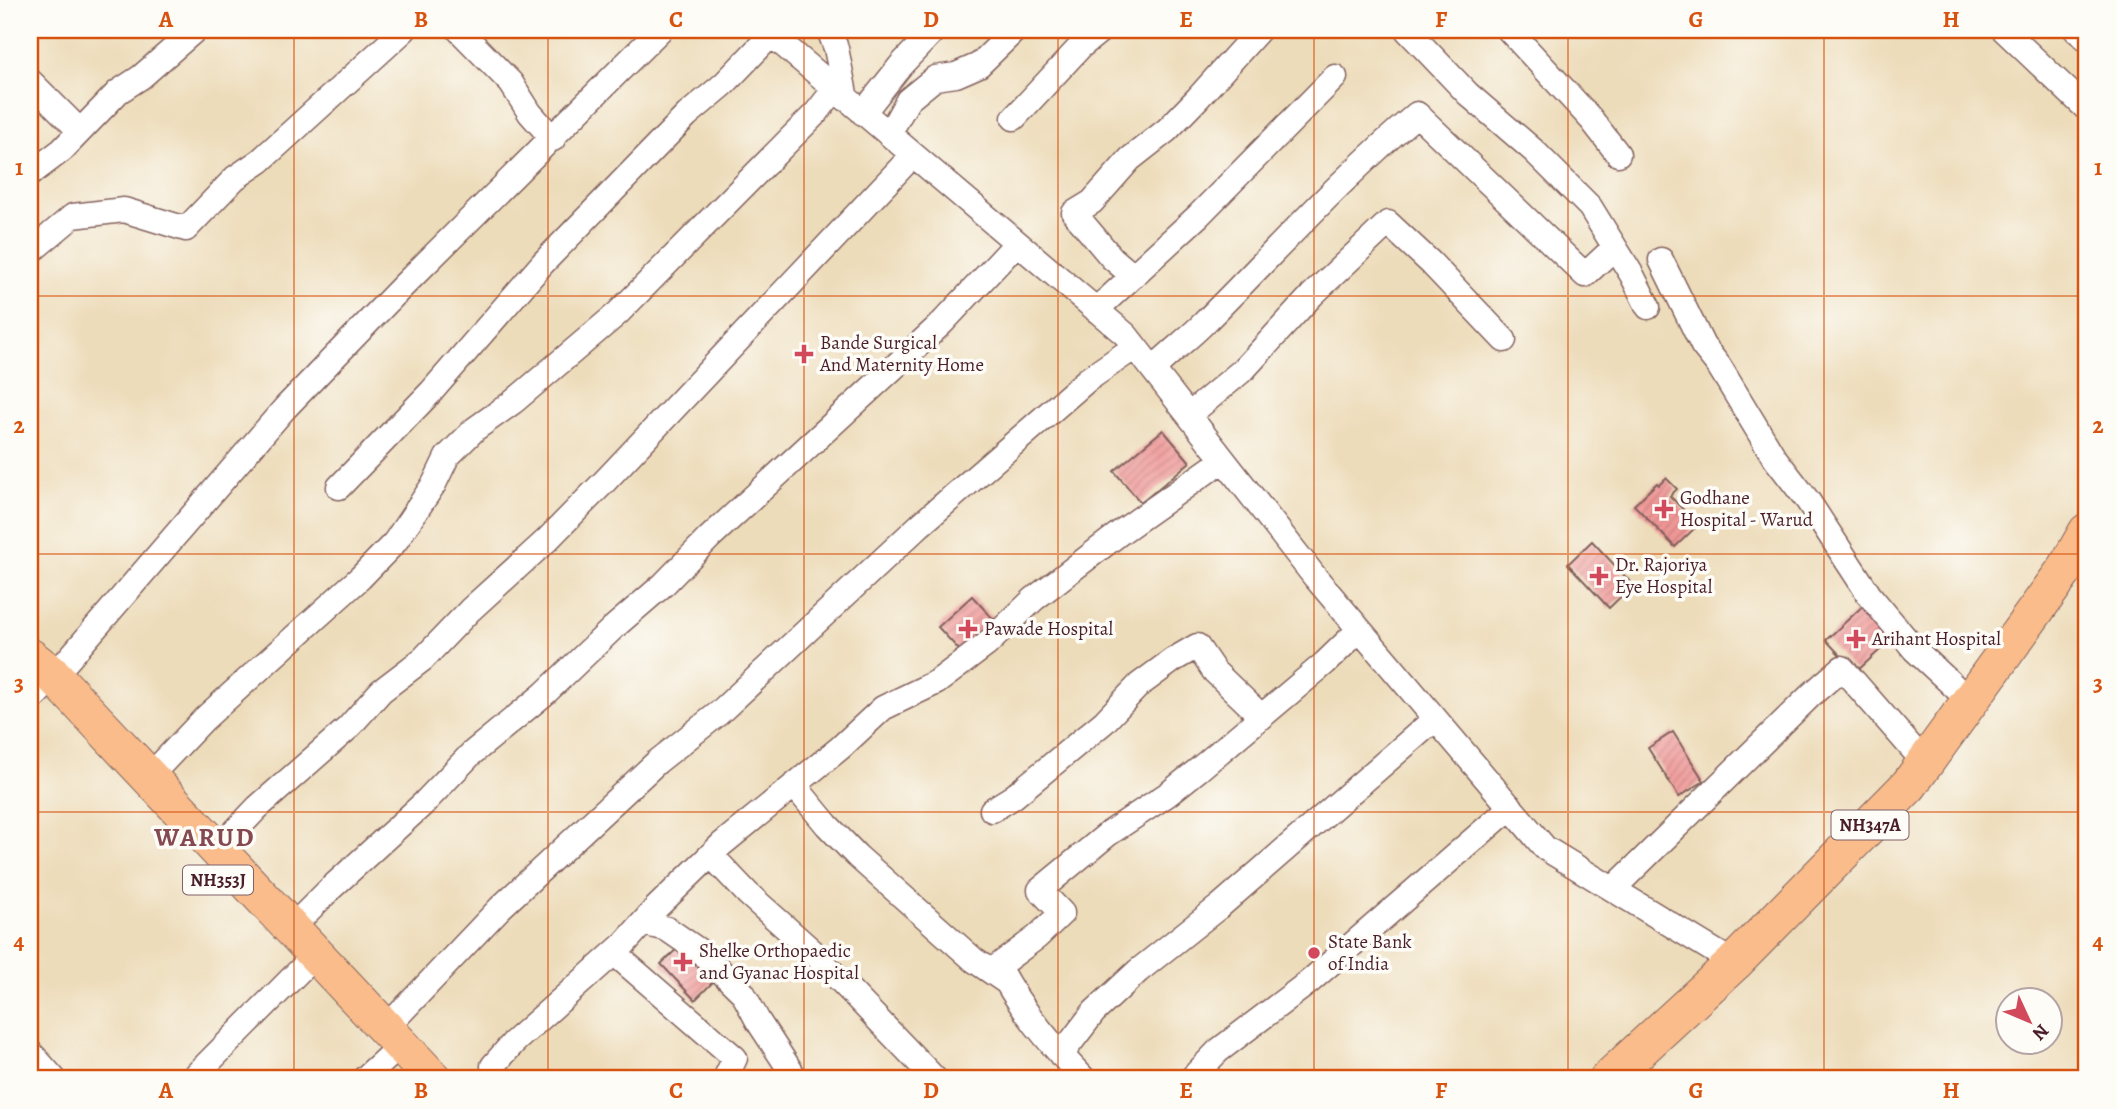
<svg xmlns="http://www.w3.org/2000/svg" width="2117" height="1109" viewBox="0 0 2117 1109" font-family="Alegreya,serif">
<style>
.building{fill:url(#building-hatch)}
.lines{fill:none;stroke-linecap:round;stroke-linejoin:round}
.minor-casing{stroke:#83615d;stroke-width:27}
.highway-casing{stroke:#83615d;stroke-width:39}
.minor{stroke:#fff;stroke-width:24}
.highway{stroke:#f9bc8a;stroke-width:37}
.grid{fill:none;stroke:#d8530f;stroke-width:2;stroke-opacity:0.55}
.poi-dot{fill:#d1495b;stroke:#fdfcf7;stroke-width:2.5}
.labels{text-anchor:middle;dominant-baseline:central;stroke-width:7;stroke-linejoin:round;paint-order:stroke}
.shield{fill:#fdfcf7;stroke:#806168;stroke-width:2}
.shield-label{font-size:18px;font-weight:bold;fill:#4a1f2b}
.poi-label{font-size:19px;fill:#4a1f2b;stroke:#fdfcf7;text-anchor:start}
.district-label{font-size:26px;font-weight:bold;letter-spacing:2px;fill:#844951;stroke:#fdfcf7}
.neatline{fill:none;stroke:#d8530f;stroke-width:2.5}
.grid-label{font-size:23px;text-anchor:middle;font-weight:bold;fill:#d8530f}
</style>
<defs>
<pattern id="building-hatch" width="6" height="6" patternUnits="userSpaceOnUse" patternTransform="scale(1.75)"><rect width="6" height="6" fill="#f09897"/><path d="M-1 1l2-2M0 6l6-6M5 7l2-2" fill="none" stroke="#c47b7b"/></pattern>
</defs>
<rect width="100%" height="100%" fill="#fdfcf7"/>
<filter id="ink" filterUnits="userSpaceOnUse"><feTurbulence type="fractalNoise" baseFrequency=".0143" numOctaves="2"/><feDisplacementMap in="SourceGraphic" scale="14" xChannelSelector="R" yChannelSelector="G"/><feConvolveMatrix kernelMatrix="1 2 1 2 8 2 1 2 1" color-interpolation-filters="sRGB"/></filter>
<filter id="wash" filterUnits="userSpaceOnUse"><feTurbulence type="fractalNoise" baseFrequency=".00686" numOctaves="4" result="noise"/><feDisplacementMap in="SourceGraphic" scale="28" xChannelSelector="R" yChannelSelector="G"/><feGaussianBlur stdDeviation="1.57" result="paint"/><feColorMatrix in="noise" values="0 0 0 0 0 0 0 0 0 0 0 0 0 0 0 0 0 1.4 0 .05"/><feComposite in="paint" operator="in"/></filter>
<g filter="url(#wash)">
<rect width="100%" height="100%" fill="#eddcba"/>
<g id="blocks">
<path class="building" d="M 1163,430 L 1190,462 L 1141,503 L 1114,471 Z
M 1666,478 L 1677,489 L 1670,496 L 1698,525 L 1675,547 L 1634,505 L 1657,483 L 1659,485 Z
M 1592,541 L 1633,585 L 1609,608 L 1568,564 Z
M 972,596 L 996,622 L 961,652 L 938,627 Z
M 1865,604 L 1895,636 L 1856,672 L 1826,640 Z
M 1673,732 L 1704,781 L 1679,797 L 1648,748 Z
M 683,943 L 717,978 L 695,1000 L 661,964 Z"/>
</g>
</g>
<g filter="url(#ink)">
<use href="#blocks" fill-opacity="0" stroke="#83615d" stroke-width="2"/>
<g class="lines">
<defs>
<path id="minor" d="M 459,30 L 511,83 L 530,113 L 553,139
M 766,30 L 1126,335 L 1315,577 L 1545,848 L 1734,963
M 829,30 L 836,48 L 846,99
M 1407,30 L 1468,94 L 1534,151 L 1590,207 L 1632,275 L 1648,307
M 1509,30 L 1591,119 L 1618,154
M 2004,30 L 2087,109
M 2076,30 L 2087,39
M 30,81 L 80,131
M 863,113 L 901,65 L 934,30
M 1014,118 L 1080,47 L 1101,30
M 889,134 L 908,100 L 935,78 L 956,75 L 979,65 L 1015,30
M 30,174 L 62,150 L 118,92 L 141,77 L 195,30
M 30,252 L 73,216 L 124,210 L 186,229 L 235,178 L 260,161 L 404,30
M 1661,260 L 1703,346 L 1719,366 L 1774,457 L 1808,501 L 1870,596 L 1915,650 L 1970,701
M 1133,276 L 1112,258 L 1074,213 L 1092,202 L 1130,159 L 1167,130 L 1198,98 L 1259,30
M 1096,310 L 1198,216 L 1335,77
M 1153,369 C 1169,353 1188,339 1204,323 C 1274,253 1341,178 1417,114 L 1585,275 L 1614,248
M 1189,415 L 1244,369 L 1312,295 L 1388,223 L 1431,263 L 1504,340
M 339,487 L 431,392 L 543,263 L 687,115 L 724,84 L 771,35
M 30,701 L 54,676 L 285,408 L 402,287 L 660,30
M 148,778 L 204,719 L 360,578 L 395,542 L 434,484 L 447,457 L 475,429 L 513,402 L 618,313 L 791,138 L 817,112 L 835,89
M 794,785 L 827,825 L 857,856 L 974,960 L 1005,981
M 992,810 L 1013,797 L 1104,722 L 1139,685 L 1173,660 L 1197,646 L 1214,671 L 1262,717
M 218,849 L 257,808 L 348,728 L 381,691 L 423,659 L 470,610 L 547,540 L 606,480 L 913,155
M 711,855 L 748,894 L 812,951 L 935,1079
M 1613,889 L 1812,694 L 1842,668 L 1925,763
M 643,923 L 667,929 L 702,953 L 743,993 L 758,1021 L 796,1079
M 291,928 L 330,889 L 423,804 L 471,754 L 544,694 L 613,628 L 664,584 L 709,538 L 942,323 L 1017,243
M 614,953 L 735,1058 L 725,1079
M 386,1028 L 500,908 L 657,762 L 719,713 L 920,525 L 1033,427 L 1087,380 L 1135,347
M 30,1052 L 54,1079
M 1061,1055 L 1094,1012 L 1138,971 L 1220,906 L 1435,719
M 493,1066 L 514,1042 L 625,943 L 656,908 L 722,844 L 840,748 L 883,708 L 937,682 L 986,645 L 1034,599 L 1121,532 L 1223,460
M 192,1079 L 315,955
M 364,1079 L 401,1045
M 1084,1079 C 1051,1045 1019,1008 998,966 L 1037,937 L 1062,913 L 1040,890 L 1108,834 L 1168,794 L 1198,770 L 1325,663 L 1359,630
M 1191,1079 L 1218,1051 L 1309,982 L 1511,807"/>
<path id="highway" d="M 30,657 L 54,676 L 433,1079
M 1608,1079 L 1734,963 L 1909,785 L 2067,567 L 2087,532"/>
</defs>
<use href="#minor" class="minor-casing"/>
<use href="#highway" class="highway-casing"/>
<use href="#minor" class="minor"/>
<use href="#highway" class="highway"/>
</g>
</g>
<path class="grid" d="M 294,30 L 294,1079M 548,30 L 548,1079M 804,30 L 804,1079M 1058,30 L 1058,1079M 1314,30 L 1314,1079M 1568,30 L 1568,1079M 1824,30 L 1824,1079M 30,296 L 2087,296M 30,554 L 2087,554M 30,812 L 2087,812"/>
<g class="poi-dot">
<path d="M800.5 343.5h7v7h7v7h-7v7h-7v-7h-7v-7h7z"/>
<path d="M1660.5 498.5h7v7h7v7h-7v7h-7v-7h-7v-7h7z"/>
<path d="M1595.5 565.5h7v7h7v7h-7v7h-7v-7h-7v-7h7z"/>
<path d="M964.5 618.5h7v7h7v7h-7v7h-7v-7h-7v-7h7z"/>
<path d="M1852.5 628.5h7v7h7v7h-7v7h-7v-7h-7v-7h7z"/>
<circle cx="1314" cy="953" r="7"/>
<path d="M679.5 951.5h7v7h7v7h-7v7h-7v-7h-7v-7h7z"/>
</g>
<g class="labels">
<g class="shield">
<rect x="1831.5" y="810.5" width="77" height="29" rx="5"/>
<rect x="183" y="865.5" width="70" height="29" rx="5"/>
</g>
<g class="shield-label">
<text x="1870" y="825">NH347A</text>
<text x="218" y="880">NH353J</text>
</g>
<g class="poi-label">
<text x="820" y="343">Bande Surgical<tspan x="820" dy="22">And Maternity Home</tspan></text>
<text x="1680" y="498">Godhane<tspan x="1680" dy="22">Hospital - Warud</tspan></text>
<text x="1615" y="565">Dr. Rajoriya<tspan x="1615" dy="22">Eye Hospital</tspan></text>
<text x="984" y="629">Pawade Hospital</text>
<text x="1872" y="639">Arihant Hospital</text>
<text x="1328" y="942">State Bank<tspan x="1328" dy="22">of India</tspan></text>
<text x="699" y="951">Shelke Orthopaedic<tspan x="699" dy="22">and Gyanac Hospital</tspan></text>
</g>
<g class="district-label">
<text x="205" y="837">WARUD</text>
</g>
</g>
<rect width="2117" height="1109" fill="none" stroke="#fdfcf7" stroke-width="77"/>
<g transform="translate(2029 1021) rotate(134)"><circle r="33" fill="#fdfcf7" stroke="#b5a4a5" stroke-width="2"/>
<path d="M0-5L12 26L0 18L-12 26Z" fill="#d1495b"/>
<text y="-10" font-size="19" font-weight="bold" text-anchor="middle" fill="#4a1f2b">N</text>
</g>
<rect x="38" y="38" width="2040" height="1032" class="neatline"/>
<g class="grid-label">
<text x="166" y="27">A</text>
<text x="421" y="27">B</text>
<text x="676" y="27">C</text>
<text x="931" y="27">D</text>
<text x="1186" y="27">E</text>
<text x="1441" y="27">F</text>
<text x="1696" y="27">G</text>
<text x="1951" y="27">H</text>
<text x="19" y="175">1</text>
<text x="2098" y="175">1</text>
<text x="19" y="433">2</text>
<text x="2098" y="433">2</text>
<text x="19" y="691">3</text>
<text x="2098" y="691">3</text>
<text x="19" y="949">4</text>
<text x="2098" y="949">4</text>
<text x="166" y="1098">A</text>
<text x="421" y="1098">B</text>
<text x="676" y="1098">C</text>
<text x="931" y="1098">D</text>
<text x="1186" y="1098">E</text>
<text x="1441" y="1098">F</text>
<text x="1696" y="1098">G</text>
<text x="1951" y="1098">H</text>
</g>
</svg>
